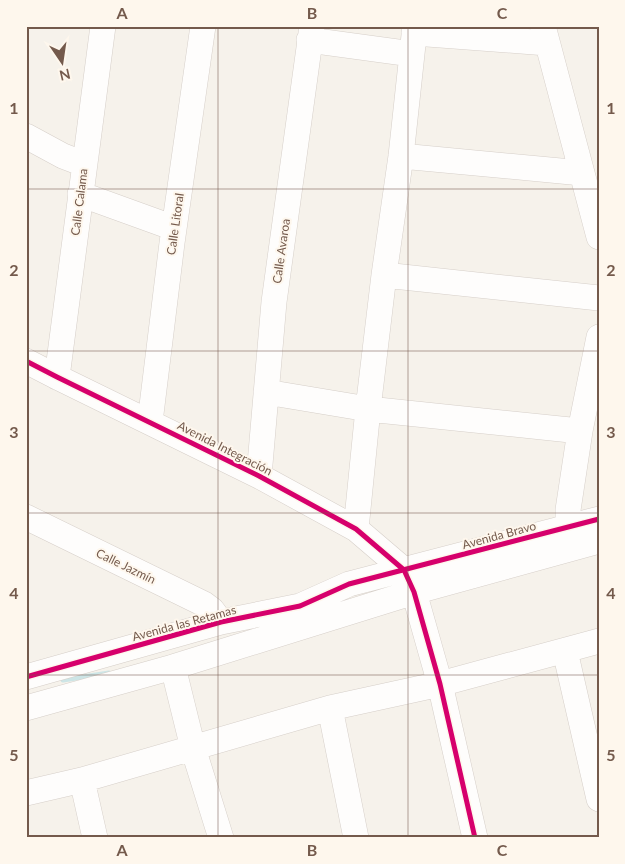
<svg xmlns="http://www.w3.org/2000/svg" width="625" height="864" viewBox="0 0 625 864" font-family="Lato,sans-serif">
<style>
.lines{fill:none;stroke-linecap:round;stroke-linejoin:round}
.stream{stroke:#cde5e6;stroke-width:5}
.minor-casing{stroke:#d6cfc9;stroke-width:26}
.minor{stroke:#fefdfc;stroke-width:25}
.cycleway-casing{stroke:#fef7ed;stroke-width:8}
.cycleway{stroke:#d6006c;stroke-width:5}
.grid{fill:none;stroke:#745a4c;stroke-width:1;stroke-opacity:0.55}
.labels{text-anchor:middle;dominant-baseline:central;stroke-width:4;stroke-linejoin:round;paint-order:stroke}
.street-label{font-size:12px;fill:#745a4c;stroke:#fef7ed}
.neatline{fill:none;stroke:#745a4c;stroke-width:2}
.grid-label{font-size:16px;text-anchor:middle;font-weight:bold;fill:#745a4c}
</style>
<rect width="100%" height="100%" fill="#f6f2eb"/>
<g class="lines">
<path class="stream" d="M 63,680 L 109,673"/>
<defs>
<path id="minor" d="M 543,26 L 599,237
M 414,33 L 547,43
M 309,40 L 412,54
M 26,136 L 63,156 L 84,164
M 401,156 L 582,173
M 80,194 L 174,228
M 384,275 L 599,298
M 26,361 L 57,377 L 259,476 L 356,529 L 404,570 L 414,592 L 440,684 L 475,838
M 57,377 L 103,26
M 266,392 L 368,409 L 580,431
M 150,422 L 172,243 L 203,26
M 259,476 L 274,302 L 312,26
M 26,517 L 204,604 L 212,610 L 221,622
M 568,527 L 568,510 L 580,431 L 599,337
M 356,529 L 368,409 L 384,275 L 401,156 L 415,26
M 565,651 L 599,799
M 173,667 L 193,748 L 221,838
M 26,677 L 221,622 L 300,606 L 349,584 L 599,519
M 26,708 L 173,667 L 414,592 L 599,541
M 330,708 L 356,838
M 82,780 L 95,838
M 26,793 L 82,780 L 330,708 L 440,684 L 599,641"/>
</defs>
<use href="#minor" class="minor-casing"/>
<use href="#minor" class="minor"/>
<defs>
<path id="cycleway" d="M 26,361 L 57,377 L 259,476 L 356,529 L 404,570 L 414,592 L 440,684 L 475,838
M 26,677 L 221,622 L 300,606 L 349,584 L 599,519"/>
</defs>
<use href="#cycleway" class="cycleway-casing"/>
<use href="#cycleway" class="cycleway"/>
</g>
<path class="grid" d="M 218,26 L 218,838M 408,26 L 408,838M 26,189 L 599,189M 26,351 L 599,351M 26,513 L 599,513M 26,675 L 599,675"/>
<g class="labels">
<g class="street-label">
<text transform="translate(79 202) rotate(-83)">Calle Calama</text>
<text transform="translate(175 224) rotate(-82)">Calle Litoral</text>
<text transform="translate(281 251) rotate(-82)">Calle Avaroa</text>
<text transform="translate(225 448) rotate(27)">Avenida Integración</text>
<text transform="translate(499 535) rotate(-15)">Avenida Bravo</text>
<text transform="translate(126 566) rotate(26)">Calle Jazmín</text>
<text transform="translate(184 623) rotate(-15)">Avenida las Retamas</text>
</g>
</g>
<rect width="625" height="864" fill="none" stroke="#fef7ed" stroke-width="55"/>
<g transform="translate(62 62) rotate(167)" stroke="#fef7ed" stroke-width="4" paint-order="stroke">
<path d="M0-4L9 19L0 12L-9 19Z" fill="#745a4c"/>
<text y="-8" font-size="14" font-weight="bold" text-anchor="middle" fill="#745a4c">N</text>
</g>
<rect x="28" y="28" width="570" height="808" class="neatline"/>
<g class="grid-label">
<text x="122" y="19">A</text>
<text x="312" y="19">B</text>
<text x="502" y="19">C</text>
<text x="14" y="114">1</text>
<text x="611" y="114">1</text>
<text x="14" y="276">2</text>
<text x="611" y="276">2</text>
<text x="14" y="438">3</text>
<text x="611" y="438">3</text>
<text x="14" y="599">4</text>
<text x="611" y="599">4</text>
<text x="14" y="761">5</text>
<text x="611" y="761">5</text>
<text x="122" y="856">A</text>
<text x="312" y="856">B</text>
<text x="502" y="856">C</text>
</g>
</svg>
